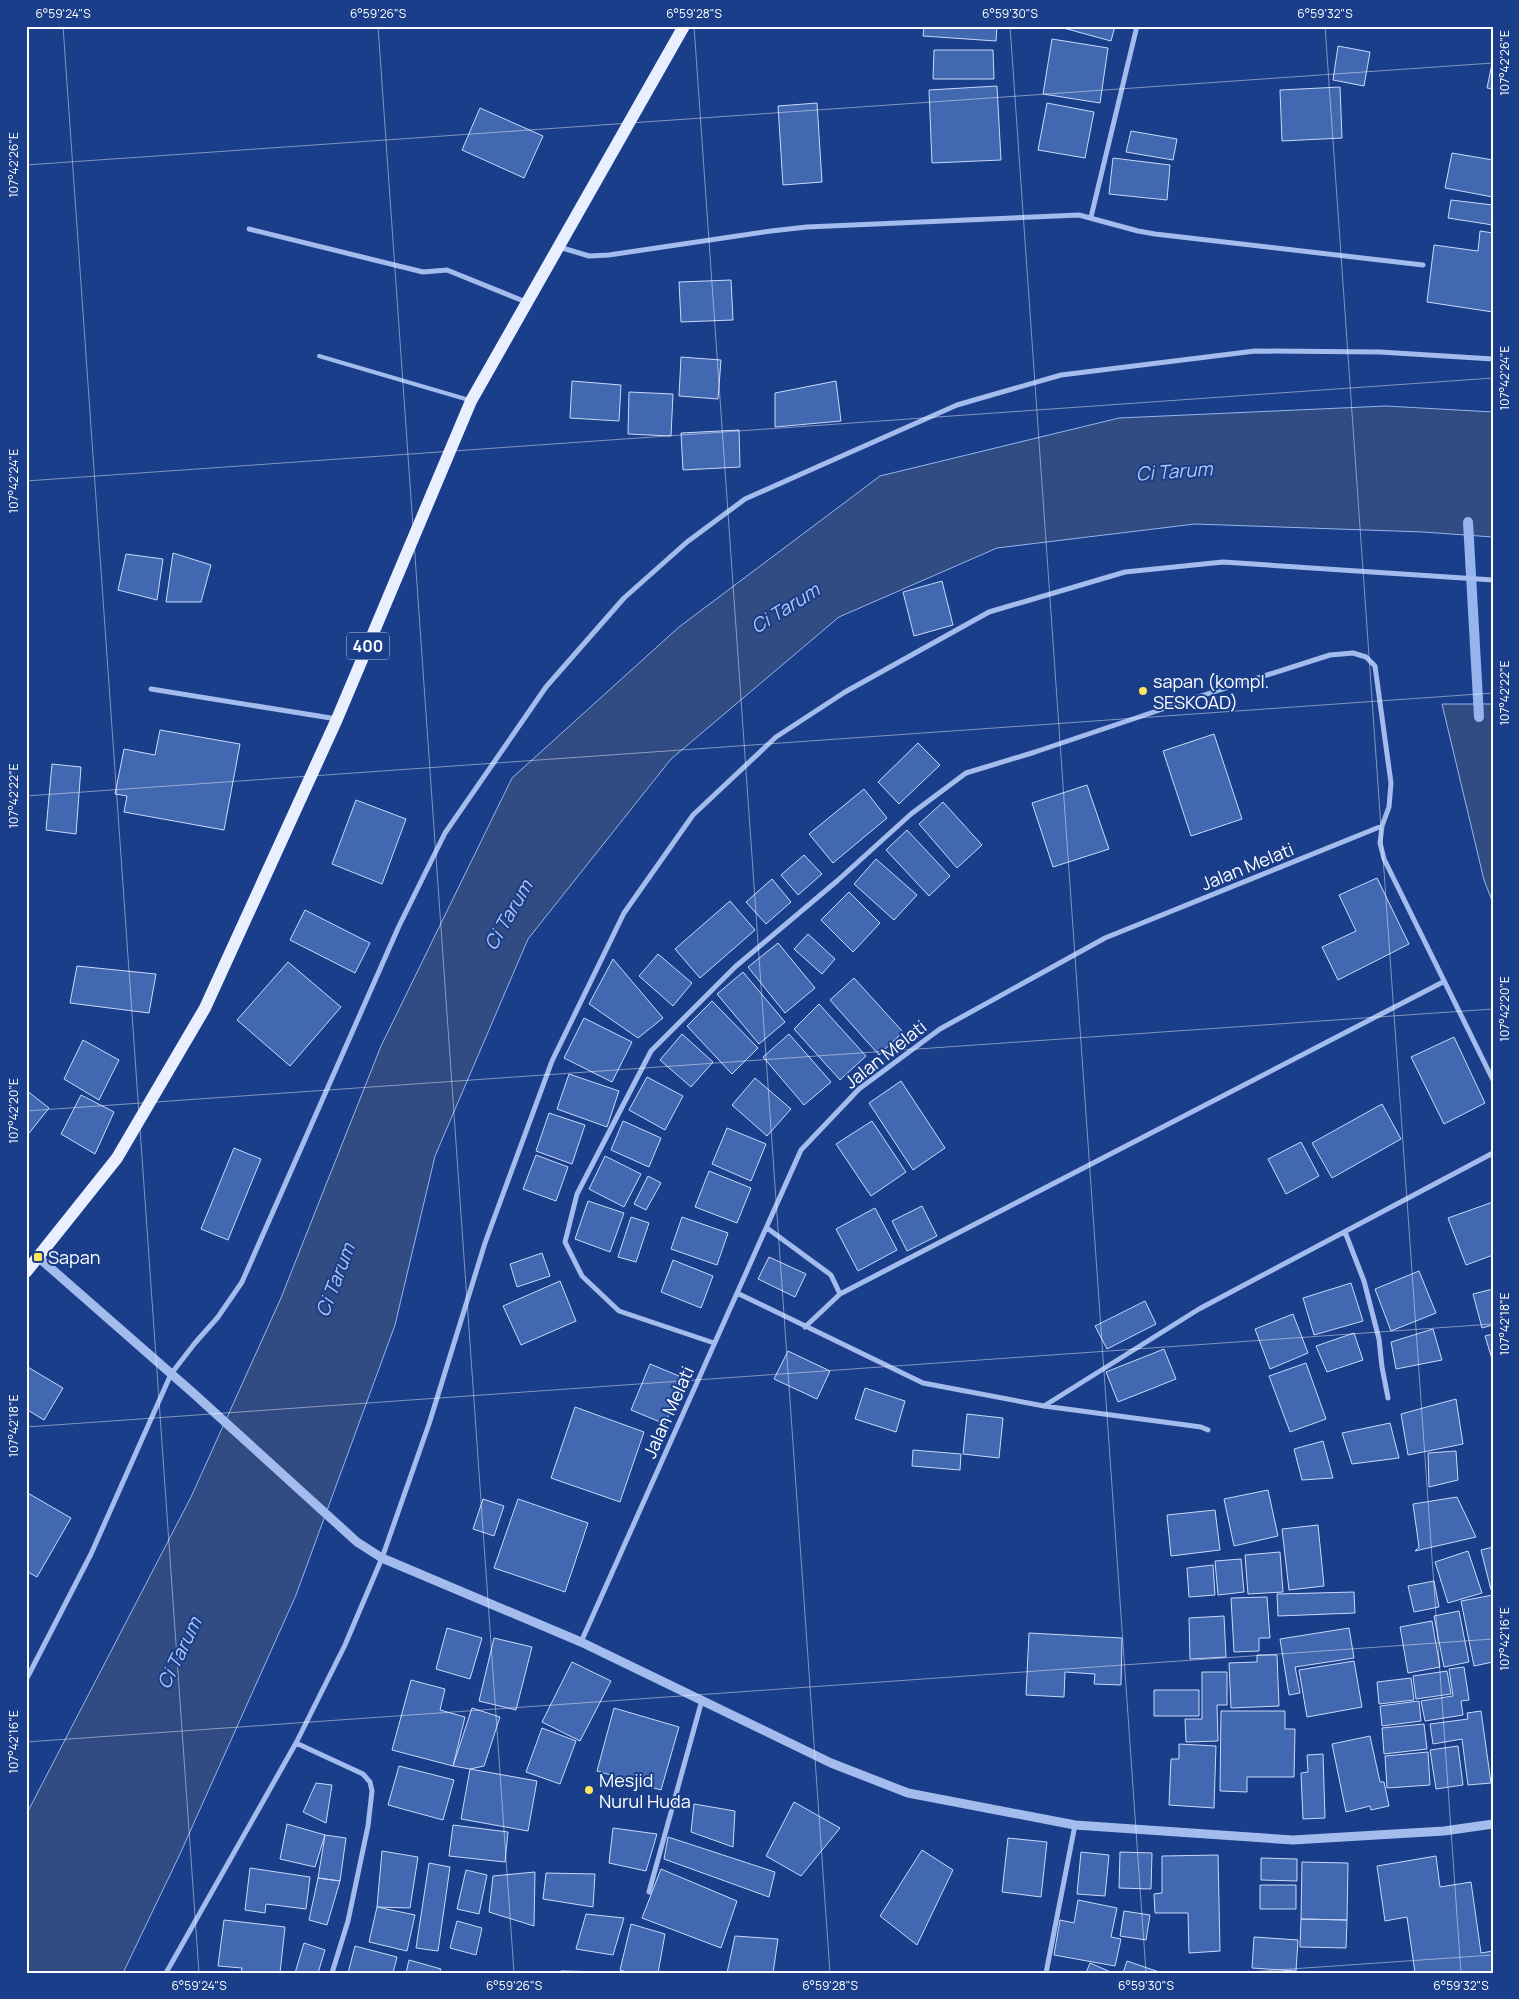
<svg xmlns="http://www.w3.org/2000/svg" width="1519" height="1999" viewBox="0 0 1519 1999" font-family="Manrope,sans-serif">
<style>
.water{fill:#314b83;stroke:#96b5ef}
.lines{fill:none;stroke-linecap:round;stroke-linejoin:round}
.stream{stroke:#96b5ef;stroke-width:10}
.building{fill:#4368b2;stroke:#c9d9f9}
.service{stroke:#a3bced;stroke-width:4}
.minor{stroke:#a3bced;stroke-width:5}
.tertiary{stroke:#a3bced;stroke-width:9}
.primary{stroke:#e9efff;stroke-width:12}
.ticks{fill:none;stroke:#fff;stroke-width:1;stroke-opacity:0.45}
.poi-dot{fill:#ffe35f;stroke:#1a3e89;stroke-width:2}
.labels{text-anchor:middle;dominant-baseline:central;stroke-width:4;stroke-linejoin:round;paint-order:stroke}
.shield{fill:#1a3e89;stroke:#bac5dc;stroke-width:1}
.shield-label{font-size:16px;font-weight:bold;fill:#fff}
.poi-label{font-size:18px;fill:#fff;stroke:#1a3e89;text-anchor:start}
.street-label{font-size:18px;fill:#fff;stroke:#1a3e89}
.water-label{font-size:19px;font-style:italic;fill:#afc7f4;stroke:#1a3e89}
.neatline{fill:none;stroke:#fff;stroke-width:2}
.ticks-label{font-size:12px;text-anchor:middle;fill:#fff}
</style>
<rect width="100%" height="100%" fill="#1a3e89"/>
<path class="water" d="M 1386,406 L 1493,412 L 1493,537 L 1423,532 L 1195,524 L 997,548 L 839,617 L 671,759 L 528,939 L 435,1156 L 395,1325 L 296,1595 L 180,1854 L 123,1973 L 26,1973 L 26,1815 L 191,1497 L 281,1298 L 381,1046 L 512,778 L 679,627 L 880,476 L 1119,418 Z
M 1442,704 L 1493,704 L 1493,903 L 1484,880 Z"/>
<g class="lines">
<path class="stream" d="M 1468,522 L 1479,717"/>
</g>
<path class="building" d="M 924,26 L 997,26 L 996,41 L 923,36 Z
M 1056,26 L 1115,26 L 1111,41 Z
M 1052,39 L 1108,48 L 1100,103 L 1043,94 Z
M 1338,46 L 1370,52 L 1364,86 L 1333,80 Z
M 934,50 L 993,50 L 994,79 L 933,79 Z
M 1493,59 L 1493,89 L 1487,88 Z
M 997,86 L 1001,160 L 932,163 L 929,90 Z
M 1340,87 L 1342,138 L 1282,141 L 1280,90 Z
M 817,103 L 822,182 L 783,185 L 778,106 Z
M 1047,103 L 1094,112 L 1085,158 L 1038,150 Z
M 480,108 L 543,136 L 524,178 L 462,150 Z
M 1131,131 L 1177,139 L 1173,160 L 1126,152 Z
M 1452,153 L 1493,160 L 1493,197 L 1445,188 Z
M 1113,158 L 1170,165 L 1167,200 L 1109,194 Z
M 1451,200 L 1493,205 L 1493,225 L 1448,218 Z
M 1480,231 L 1493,233 L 1493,312 L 1427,302 L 1434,245 L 1478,251 Z
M 731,280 L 733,320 L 681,322 L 679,282 Z
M 681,357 L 721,360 L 718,399 L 679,396 Z
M 572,381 L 621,385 L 619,421 L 570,418 Z
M 836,381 L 841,421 L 775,427 L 775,393 Z
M 629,392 L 673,394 L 671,436 L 628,434 Z
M 739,430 L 740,467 L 683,470 L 681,433 Z
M 173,553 L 211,565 L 201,602 L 166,602 Z
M 126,554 L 163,559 L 157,600 L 118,590 Z
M 942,581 L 953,625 L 914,636 L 903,592 Z
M 160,730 L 240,744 L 224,830 L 124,812 L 127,796 L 115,794 L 124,749 L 155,755 Z
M 1214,734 L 1242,819 L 1191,836 L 1163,751 Z
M 918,743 L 940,765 L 899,804 L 878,782 Z
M 52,764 L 81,767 L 76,834 L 46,830 Z
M 1087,785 L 1109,849 L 1053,867 L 1032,803 Z
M 864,789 L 887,818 L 833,863 L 809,834 Z
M 356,800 L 406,819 L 382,884 L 332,864 Z
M 943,802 L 982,845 L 957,868 L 919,824 Z
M 907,830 L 950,876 L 929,896 L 886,850 Z
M 804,855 L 822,874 L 798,895 L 781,875 Z
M 876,859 L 917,895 L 894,920 L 854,884 Z
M 1377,878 L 1409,944 L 1338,980 L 1322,947 L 1356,931 L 1339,895 Z
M 772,879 L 791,902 L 766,924 L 746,902 Z
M 849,892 L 880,923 L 853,952 L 821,920 Z
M 730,901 L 755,930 L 700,978 L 675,949 Z
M 305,910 L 370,943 L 355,973 L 290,940 Z
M 808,934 L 835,959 L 822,974 L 794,949 Z
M 778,943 L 815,988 L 785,1013 L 748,967 Z
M 658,954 L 692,983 L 673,1006 L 639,976 Z
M 613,959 L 663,1018 L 638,1038 L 589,1004 Z
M 288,962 L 341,1007 L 290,1066 L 237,1020 Z
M 77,966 L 156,974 L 149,1013 L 70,1003 Z
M 743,972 L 785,1022 L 759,1044 L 717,994 Z
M 854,978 L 903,1032 L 879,1055 L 830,1000 Z
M 712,1001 L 758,1048 L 732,1074 L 687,1026 Z
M 819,1004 L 866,1056 L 840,1080 L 794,1029 Z
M 584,1018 L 632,1042 L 612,1082 L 564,1058 Z
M 682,1034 L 713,1062 L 691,1087 L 660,1060 Z
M 789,1034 L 831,1082 L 804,1105 L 763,1057 Z
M 1454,1037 L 1485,1103 L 1444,1124 L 1411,1057 Z
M 83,1040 L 119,1060 L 99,1100 L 64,1079 Z
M 569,1074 L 619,1091 L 607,1127 L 557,1109 Z
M 647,1077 L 683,1096 L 665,1130 L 629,1110 Z
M 755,1078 L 791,1109 L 767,1136 L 732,1105 Z
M 901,1081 L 945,1148 L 913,1170 L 869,1103 Z
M 26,1090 L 49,1108 L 26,1137 Z
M 81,1095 L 114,1112 L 95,1154 L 61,1134 Z
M 1382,1104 L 1401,1139 L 1332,1178 L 1312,1143 Z
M 549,1113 L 585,1125 L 572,1164 L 536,1151 Z
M 623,1121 L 661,1138 L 649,1167 L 611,1150 Z
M 872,1121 L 906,1172 L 871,1196 L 836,1144 Z
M 727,1128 L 766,1144 L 751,1181 L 712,1164 Z
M 1301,1142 L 1319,1176 L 1286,1194 L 1268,1159 Z
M 234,1148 L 261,1159 L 228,1240 L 201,1229 Z
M 536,1155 L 568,1167 L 556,1201 L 523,1189 Z
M 605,1156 L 641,1174 L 624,1207 L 589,1189 Z
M 709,1171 L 751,1188 L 737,1223 L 695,1207 Z
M 648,1176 L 661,1183 L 646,1210 L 634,1204 Z
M 588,1201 L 624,1213 L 610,1252 L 575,1239 Z
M 1493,1202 L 1493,1255 L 1466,1265 L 1448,1218 Z
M 922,1206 L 937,1236 L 907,1251 L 892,1221 Z
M 875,1208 L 897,1250 L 858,1271 L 836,1229 Z
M 631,1217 L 649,1223 L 636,1262 L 618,1257 Z
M 682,1217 L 728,1233 L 717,1265 L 671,1249 Z
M 542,1253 L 550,1276 L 517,1287 L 510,1264 Z
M 769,1257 L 806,1274 L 795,1297 L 758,1279 Z
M 673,1260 L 713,1276 L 701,1308 L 661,1292 Z
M 1419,1271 L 1436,1313 L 1391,1331 L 1375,1289 Z
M 560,1281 L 576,1321 L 521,1345 L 503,1306 Z
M 1351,1283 L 1363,1321 L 1314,1335 L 1303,1298 Z
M 1493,1289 L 1493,1325 L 1482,1328 L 1473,1294 Z
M 1145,1301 L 1156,1324 L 1107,1349 L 1095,1326 Z
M 1293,1314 L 1308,1353 L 1270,1369 L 1255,1329 Z
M 1433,1329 L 1442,1360 L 1396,1369 L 1391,1342 Z
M 1354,1333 L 1363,1360 L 1327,1372 L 1316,1346 Z
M 1493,1334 L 1493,1362 L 1485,1336 Z
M 1164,1349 L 1176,1379 L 1118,1402 L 1106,1372 Z
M 788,1351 L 830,1371 L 817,1399 L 774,1379 Z
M 1306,1363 L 1326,1419 L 1290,1432 L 1269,1376 Z
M 650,1364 L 684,1378 L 665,1424 L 631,1410 Z
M 26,1366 L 63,1388 L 44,1420 L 26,1409 Z
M 865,1388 L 905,1401 L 896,1432 L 855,1419 Z
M 1456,1399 L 1463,1444 L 1408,1455 L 1401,1414 Z
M 575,1407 L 644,1432 L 620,1502 L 551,1478 Z
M 967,1414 L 1003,1418 L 999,1458 L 963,1454 Z
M 1390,1423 L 1399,1458 L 1352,1464 L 1342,1433 Z
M 1323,1441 L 1333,1478 L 1302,1480 L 1294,1449 Z
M 913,1450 L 961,1454 L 960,1470 L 912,1466 Z
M 1456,1451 L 1458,1480 L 1429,1487 L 1428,1453 Z
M 1268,1490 L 1278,1536 L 1234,1546 L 1224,1499 Z
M 26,1492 L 71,1518 L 37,1577 L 26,1571 Z
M 1457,1497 L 1476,1537 L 1415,1551 L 1419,1547 L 1413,1504 Z
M 483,1499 L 504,1506 L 494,1536 L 473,1529 Z
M 518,1499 L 588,1523 L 565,1592 L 494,1568 Z
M 1215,1510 L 1220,1550 L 1171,1556 L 1167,1515 Z
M 1318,1525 L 1324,1586 L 1289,1590 L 1282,1529 Z
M 1493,1547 L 1493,1589 L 1491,1590 L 1481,1550 Z
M 1468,1551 L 1482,1593 L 1448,1603 L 1435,1562 Z
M 1280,1552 L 1283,1592 L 1248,1594 L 1245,1555 Z
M 1241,1559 L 1244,1592 L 1218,1595 L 1215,1561 Z
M 1213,1565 L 1215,1595 L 1189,1597 L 1187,1568 Z
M 1434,1581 L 1439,1607 L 1414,1612 L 1408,1586 Z
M 1354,1592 L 1355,1613 L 1278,1616 L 1277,1594 Z
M 1493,1595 L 1493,1662 L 1474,1666 L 1461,1601 Z
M 1267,1597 L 1270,1638 L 1259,1638 L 1259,1651 L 1234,1652 L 1231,1598 Z
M 1459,1611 L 1469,1662 L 1444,1667 L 1434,1616 Z
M 1224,1616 L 1226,1657 L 1190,1659 L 1189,1618 Z
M 1432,1621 L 1440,1667 L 1408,1673 L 1400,1627 Z
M 447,1628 L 482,1638 L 470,1679 L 436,1669 Z
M 1349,1628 L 1354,1658 L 1295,1667 L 1300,1693 L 1289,1695 L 1280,1639 Z
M 1029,1633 L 1122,1638 L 1121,1685 L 1094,1684 L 1095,1674 L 1065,1672 L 1064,1697 L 1026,1695 Z
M 494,1638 L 532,1647 L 516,1710 L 479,1701 Z
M 1257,1655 L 1277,1655 L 1279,1706 L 1231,1708 L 1229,1663 L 1257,1662 Z
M 1354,1661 L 1362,1707 L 1307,1717 L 1299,1670 Z
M 572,1662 L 611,1681 L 580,1741 L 542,1722 Z
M 1464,1667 L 1469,1700 L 1461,1701 L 1463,1715 L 1425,1721 L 1421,1701 L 1453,1696 L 1449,1669 Z
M 1447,1671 L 1451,1694 L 1416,1699 L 1413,1676 Z
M 1202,1672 L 1227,1672 L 1227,1705 L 1217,1705 L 1218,1741 L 1186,1742 L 1185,1719 L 1202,1719 Z
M 1411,1678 L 1414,1700 L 1379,1704 L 1377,1682 Z
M 411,1680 L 445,1689 L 440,1710 L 465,1717 L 453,1766 L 392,1750 Z
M 1154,1690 L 1199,1690 L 1199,1716 L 1154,1716 Z
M 1419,1701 L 1421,1721 L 1382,1726 L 1380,1706 Z
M 472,1708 L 500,1717 L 484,1766 L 470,1769 L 453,1766 Z
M 614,1708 L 679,1727 L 661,1790 L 597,1771 Z
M 1221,1711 L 1285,1711 L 1285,1729 L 1295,1729 L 1294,1777 L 1247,1777 L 1247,1792 L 1220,1791 Z
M 1481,1711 L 1491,1783 L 1468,1785 L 1462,1739 L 1433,1744 L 1430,1724 L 1468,1719 L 1467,1713 Z
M 1424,1724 L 1427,1749 L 1384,1754 L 1382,1728 Z
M 542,1728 L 576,1741 L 560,1784 L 526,1772 Z
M 1370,1736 L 1380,1782 L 1384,1782 L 1389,1806 L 1371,1810 L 1370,1806 L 1346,1812 L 1332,1744 Z
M 1179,1744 L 1216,1746 L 1214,1808 L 1169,1805 L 1171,1759 L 1179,1759 Z
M 1458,1746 L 1463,1785 L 1436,1789 L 1430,1750 Z
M 1428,1752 L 1430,1785 L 1387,1788 L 1385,1756 Z
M 1323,1754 L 1325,1818 L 1303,1819 L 1301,1773 L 1308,1772 L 1307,1755 Z
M 399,1766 L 454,1780 L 443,1820 L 388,1805 Z
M 470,1769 L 537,1781 L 528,1831 L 461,1819 Z
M 316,1783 L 332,1785 L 326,1823 L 303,1812 Z
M 794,1802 L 840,1828 L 801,1876 L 766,1856 Z
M 694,1804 L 735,1811 L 733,1847 L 691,1832 Z
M 287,1824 L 325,1835 L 315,1867 L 280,1859 Z
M 453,1825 L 508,1832 L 505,1862 L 449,1856 Z
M 613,1828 L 657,1834 L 646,1871 L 609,1863 Z
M 325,1835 L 346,1838 L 340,1881 L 318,1878 Z
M 668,1837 L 775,1872 L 769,1897 L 664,1859 Z
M 1008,1838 L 1047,1842 L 1041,1897 L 1002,1892 Z
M 922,1850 L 953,1870 L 917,1945 L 880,1916 Z
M 382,1851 L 418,1857 L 410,1908 L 377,1907 Z
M 1081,1852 L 1109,1855 L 1105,1896 L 1077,1894 Z
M 1120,1852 L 1152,1853 L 1151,1889 L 1119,1888 Z
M 1218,1855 L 1220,1951 L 1189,1953 L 1188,1913 L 1155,1913 L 1154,1894 L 1162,1893 L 1162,1856 Z
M 1436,1856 L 1440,1887 L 1471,1882 L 1481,1953 L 1493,1951 L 1493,1973 L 1415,1973 L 1407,1917 L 1385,1921 L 1377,1866 Z
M 1261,1858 L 1297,1859 L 1297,1881 L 1261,1880 Z
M 1302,1862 L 1348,1863 L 1347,1920 L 1301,1919 Z
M 429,1863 L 450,1867 L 438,1951 L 416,1948 Z
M 250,1868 L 310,1877 L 306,1909 L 266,1904 L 265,1913 L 245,1910 Z
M 661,1869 L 737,1901 L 721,1948 L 642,1918 Z
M 466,1870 L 487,1875 L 479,1914 L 457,1909 Z
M 535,1872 L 534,1926 L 489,1912 L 493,1876 Z
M 546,1873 L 595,1874 L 593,1907 L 543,1899 Z
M 318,1878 L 340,1881 L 327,1925 L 309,1920 Z
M 1260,1885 L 1296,1885 L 1296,1909 L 1260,1909 Z
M 1078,1900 L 1117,1908 L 1111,1937 L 1121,1939 L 1115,1966 L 1054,1955 L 1060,1920 L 1074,1923 Z
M 377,1907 L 415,1915 L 407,1951 L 369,1942 Z
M 1124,1911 L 1150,1915 L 1146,1940 L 1120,1936 Z
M 586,1914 L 624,1918 L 613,1955 L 576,1949 Z
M 1301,1919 L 1347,1920 L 1346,1948 L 1300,1947 Z
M 224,1920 L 285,1927 L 280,1973 L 241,1973 L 242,1968 L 218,1966 Z
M 457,1921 L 482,1928 L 476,1955 L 450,1948 Z
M 631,1924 L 665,1934 L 658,1973 L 630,1973 L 620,1970 Z
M 735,1936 L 778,1939 L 773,1973 L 727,1973 Z
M 1254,1937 L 1298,1940 L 1296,1971 L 1252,1968 Z
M 304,1943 L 325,1950 L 318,1973 L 295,1973 Z
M 355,1946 L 397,1957 L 393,1973 L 348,1973 Z
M 409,1960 L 441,1969 L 439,1973 L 406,1973 Z
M 1127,1961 L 1162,1973 L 1123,1973 Z
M 1090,1963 L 1113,1973 L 1086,1973 Z
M 561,1971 L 608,1972 L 561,1973 Z"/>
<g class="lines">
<path class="service" d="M 319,356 L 469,400"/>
<path class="minor" d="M 1091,217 L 1137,26
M 249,229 L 423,272 L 447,270 L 526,302
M 559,247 L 589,256 L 609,255 L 771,231 L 807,227 L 1079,215 L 1138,231 L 1155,234 L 1423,265
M 151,689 L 337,719
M 767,1228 L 831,1275 L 840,1294 L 805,1327
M 1345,1232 L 1364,1281 L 1379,1339 L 1382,1367 L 1388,1398
M 737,1293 L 923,1383 L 1044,1406 L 1201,1427 L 1208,1430
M 840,1294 L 1443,982
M 714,1343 L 619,1311 L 582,1276 L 565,1242 L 577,1194 L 651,1051 L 735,967 L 837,881 L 911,814 L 966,773 L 1035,752 L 1207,694 L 1330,655 L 1353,653 L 1366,657 L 1375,666 L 1391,783 L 1389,807 L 1382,826 L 1380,843 L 1384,859 L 1493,1080
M 1044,1406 L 1199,1309 L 1493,1153
M 581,1642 L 801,1150 L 859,1089 L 940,1029 L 1105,938 L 1382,826
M 26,1680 L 91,1554 L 171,1374 L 195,1343 L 218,1317 L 242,1282 L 399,926 L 445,833 L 546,687 L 624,598 L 687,542 L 745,499 L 817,467 L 957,405 L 1061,375 L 1255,351 L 1380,352 L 1493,359
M 296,1743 L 363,1774 L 370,1782 L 372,1791 L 368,1826 L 348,1921 L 332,1973
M 649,1892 L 702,1700
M 166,1973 L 296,1743 L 345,1645 L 382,1558 L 429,1424 L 485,1243 L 552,1061 L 624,913 L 693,815 L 776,737 L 845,692 L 989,612 L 1125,572 L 1223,562 L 1493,580
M 1046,1973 L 1075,1825"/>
<path class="tertiary" d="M 38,1257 L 192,1392 L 357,1542 L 382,1558 L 581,1642 L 831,1763 L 908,1793 L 1075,1825 L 1293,1840 L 1444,1831 L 1493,1824"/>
<path class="primary" d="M 26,1272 L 117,1158 L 205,1008 L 337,719 L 471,401 L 684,26"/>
</g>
<path class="ticks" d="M 63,26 L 199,1973M 378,26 L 514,1973M 694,26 L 830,1973M 1010,26 L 1146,1973M 1325,26 L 1461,1973M 26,165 L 1493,63M 26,481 L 1493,378M 26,796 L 1493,693M 26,1111 L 1493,1009M 26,1427 L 1493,1324M 26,1742 L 1493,1639M 1233,1973 L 1493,1955"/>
<g class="poi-dot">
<circle cx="1143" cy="691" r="5"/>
<rect x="33" y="1252" width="10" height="10" rx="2.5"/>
<circle cx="589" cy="1790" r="5"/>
</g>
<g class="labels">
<rect class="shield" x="347" y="632.5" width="42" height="27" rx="4"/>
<g class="shield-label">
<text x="368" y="646">400</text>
</g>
<g class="poi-label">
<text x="1153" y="681">sapan (kompl.<tspan x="1153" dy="21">SESKOAD)</tspan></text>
<text x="48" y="1257">Sapan</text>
<text x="599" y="1780">Mesjid<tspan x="599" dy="21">Nurul Huda</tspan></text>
</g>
<g class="street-label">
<text transform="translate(1247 866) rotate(-22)">Jalan Melati</text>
<text transform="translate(885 1054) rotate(-38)">Jalan Melati</text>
<text transform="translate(668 1412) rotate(-66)">Jalan Melati</text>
</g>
<g class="water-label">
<text transform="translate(1174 471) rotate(-4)">Ci Tarum</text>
<text transform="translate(785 608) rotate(-32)">Ci Tarum</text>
<text transform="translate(508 915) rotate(-60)">Ci Tarum</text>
<text transform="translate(335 1280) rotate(-69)">Ci Tarum</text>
<text transform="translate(179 1653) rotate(-64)">Ci Tarum</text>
</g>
</g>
<rect width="1519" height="1999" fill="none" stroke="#1a3e89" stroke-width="55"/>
<rect x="28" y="28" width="1464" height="1944" class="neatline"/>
<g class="ticks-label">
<text x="63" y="18">6°59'24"S</text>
<text x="378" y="18">6°59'26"S</text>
<text x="694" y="18">6°59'28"S</text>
<text x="1010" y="18">6°59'30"S</text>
<text x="1325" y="18">6°59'32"S</text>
<text transform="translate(1505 63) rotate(-90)" y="4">107°42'26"E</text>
<text transform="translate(14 165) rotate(-90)" y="4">107°42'26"E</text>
<text transform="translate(1505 378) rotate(-90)" y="4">107°42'24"E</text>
<text transform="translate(14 481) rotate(-90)" y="4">107°42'24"E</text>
<text transform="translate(1505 693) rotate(-90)" y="4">107°42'22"E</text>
<text transform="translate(14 796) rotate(-90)" y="4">107°42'22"E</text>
<text transform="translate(1505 1009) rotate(-90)" y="4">107°42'20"E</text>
<text transform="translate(14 1111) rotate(-90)" y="4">107°42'20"E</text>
<text transform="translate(1505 1324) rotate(-90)" y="4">107°42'18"E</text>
<text transform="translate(14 1426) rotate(-90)" y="4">107°42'18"E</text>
<text transform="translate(1505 1639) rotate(-90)" y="4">107°42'16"E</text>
<text transform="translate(14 1742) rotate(-90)" y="4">107°42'16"E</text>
<text x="199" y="1990">6°59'24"S</text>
<text x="514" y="1990">6°59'26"S</text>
<text x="830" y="1990">6°59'28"S</text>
<text x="1146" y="1990">6°59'30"S</text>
<text x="1461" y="1990">6°59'32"S</text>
</g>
</svg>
